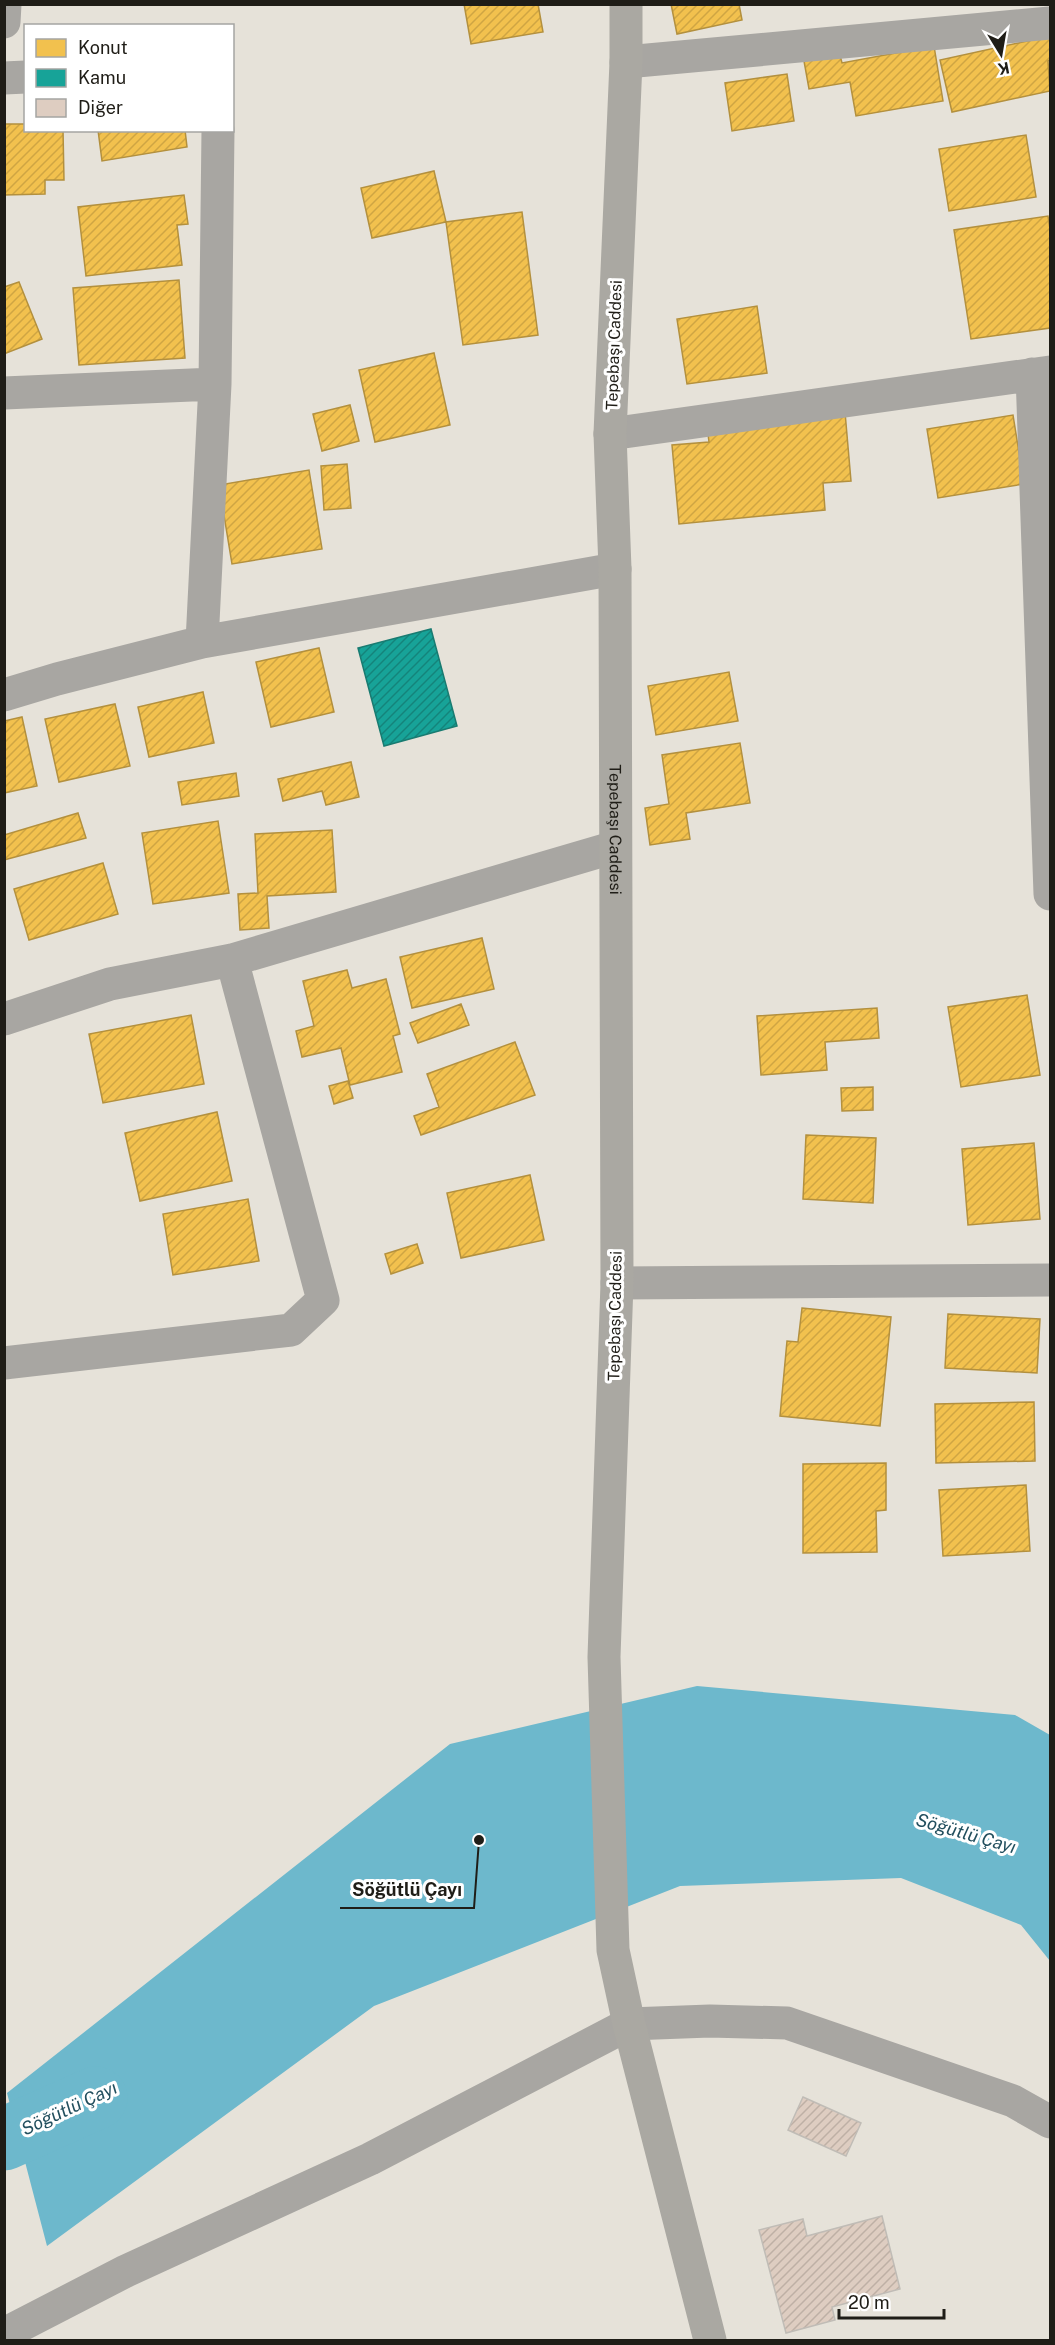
<svg xmlns="http://www.w3.org/2000/svg" width="1055" height="2345" viewBox="0 0 1055 2345" font-family="'Public Sans',sans-serif">
<style>
.water{fill:#6db8cc}
.homes{fill:url(#homes-hatch);stroke:#b3903e;stroke-width:1.5}
.public{fill:url(#public-hatch);stroke:#197b71;stroke-width:1.5}
.lines{fill:none;stroke-linecap:round;stroke-linejoin:round}
.river{stroke:#6db8cc;stroke-width:63}
.building{fill:url(#building-hatch);stroke:#c0bcb6;stroke-width:1.5}
.minor{stroke:#a8a6a2;stroke-width:33}
.major{stroke:#aaa8a2;stroke-width:33}
.labels{text-anchor:middle;dominant-baseline:central;stroke-width:6;stroke-linejoin:round;paint-order:stroke}
.street-label{font-size:16px;fill:#1f1d17;stroke:#fff}
.water-label{font-size:18px;font-style:italic;fill:#224f5e;stroke:#fff}
.leader{fill:none;stroke:#1f1d17;stroke-width:2}
.callout-dot{fill:#1f1d17;stroke:#fff;stroke-width:2}
.callout-label{font-size:18px;text-anchor:middle;font-weight:bold;fill:#1f1d17;stroke:#fff;stroke-width:6;stroke-linejoin:round;paint-order:stroke}
</style>
<defs>
<pattern id="homes-hatch" width="6" height="6" patternUnits="userSpaceOnUse" patternTransform="scale(1.5)"><rect width="6" height="6" fill="#f2c14e"/><path d="M-1 1l2-2M0 6l6-6M5 7l2-2" fill="none" stroke="#cfa543"/></pattern>
<pattern id="public-hatch" width="6" height="6" patternUnits="userSpaceOnUse" patternTransform="scale(1.5)"><rect width="6" height="6" fill="#17a398"/><path d="M-1 1l2-2M0 6l6-6M5 7l2-2" fill="none" stroke="#14847b"/></pattern>
<pattern id="building-hatch" width="6" height="6" patternUnits="userSpaceOnUse" patternTransform="scale(1.5)"><rect width="6" height="6" fill="#decdc1"/><path d="M-1 1l2-2M0 6l6-6M5 7l2-2" fill="none" stroke="#beb0a5"/></pattern>
</defs>
<rect width="100%" height="100%" fill="#e6e2d9"/>
<path class="water" d="M 697,1686 L 1015,1715 L 1050,1735 L 1050,1961 L 1021,1925 L 901,1878 L 680,1886 L 374,2006 L 47,2246 L 7,2093 L 450,1744 Z"/>
<path class="homes" d="M 464,4 L 538,4 L 543,32 L 471,44 Z
M 671,4 L 739,4 L 742,20 L 677,34 Z
M 1050,36 L 1050,60 L 1048,61 L 1050,91 L 952,112 L 940,60 Z
M 934,46 L 943,101 L 856,116 L 850,82 L 809,89 L 804,61 L 840,55 L 842,63 Z
M 787,74 L 794,121 L 732,131 L 725,83 Z
M 4,124 L 26,124 L 26,130 L 63,130 L 64,180 L 45,180 L 45,194 L 4,195 Z
M 98,130 L 185,130 L 187,147 L 102,161 Z
M 1026,135 L 1036,197 L 949,211 L 939,149 Z
M 434,171 L 446,222 L 372,238 L 361,188 Z
M 184,195 L 188,224 L 177,225 L 182,265 L 86,276 L 78,207 Z
M 522,212 L 538,335 L 463,345 L 446,222 Z
M 1048,216 L 1050,229 L 1050,328 L 971,339 L 954,230 Z
M 179,280 L 185,358 L 79,365 L 73,288 Z
M 19,282 L 42,339 L 4,354 L 4,287 Z
M 757,306 L 767,373 L 687,384 L 677,319 Z
M 434,353 L 450,425 L 375,442 L 359,370 Z
M 350,405 L 359,441 L 322,451 L 313,414 Z
M 845,412 L 851,481 L 823,483 L 825,510 L 679,524 L 672,445 L 709,442 L 707,426 Z
M 1013,415 L 1024,484 L 938,498 L 927,429 Z
M 347,464 L 351,508 L 324,510 L 321,466 Z
M 309,470 L 322,549 L 232,564 L 219,485 Z
M 319,648 L 334,712 L 271,727 L 256,662 Z
M 729,672 L 738,721 L 656,735 L 648,686 Z
M 203,692 L 214,743 L 149,757 L 138,707 Z
M 115,704 L 130,766 L 59,782 L 45,719 Z
M 22,717 L 37,786 L 4,793 L 4,721 Z
M 740,743 L 750,803 L 686,813 L 690,839 L 650,845 L 645,808 L 669,804 L 662,755 Z
M 351,762 L 359,797 L 326,805 L 322,791 L 283,801 L 278,779 Z
M 236,773 L 239,796 L 182,805 L 178,782 Z
M 78,813 L 86,838 L 4,860 L 4,835 Z
M 218,821 L 229,893 L 153,904 L 142,833 Z
M 332,830 L 336,892 L 267,896 L 269,928 L 240,930 L 238,894 L 258,893 L 255,834 Z
M 103,863 L 118,914 L 29,940 L 14,889 Z
M 482,938 L 494,989 L 412,1008 L 400,957 Z
M 347,970 L 352,988 L 386,979 L 400,1034 L 393,1036 L 402,1072 L 350,1085 L 341,1048 L 302,1057 L 296,1031 L 314,1026 L 303,981 Z
M 1027,995 L 1040,1075 L 961,1087 L 948,1007 Z
M 461,1004 L 469,1025 L 418,1043 L 410,1023 Z
M 877,1008 L 879,1038 L 825,1042 L 827,1070 L 761,1075 L 757,1016 Z
M 191,1015 L 204,1084 L 103,1103 L 89,1034 Z
M 515,1042 L 535,1095 L 421,1135 L 414,1116 L 439,1107 L 427,1074 Z
M 348,1081 L 353,1098 L 334,1104 L 329,1086 Z
M 873,1087 L 873,1110 L 842,1111 L 841,1088 Z
M 217,1112 L 232,1181 L 140,1201 L 125,1133 Z
M 806,1135 L 876,1138 L 873,1203 L 803,1199 Z
M 1034,1143 L 1040,1219 L 968,1225 L 962,1149 Z
M 530,1175 L 544,1240 L 461,1258 L 447,1193 Z
M 248,1199 L 259,1261 L 173,1275 L 163,1214 Z
M 417,1244 L 423,1263 L 391,1274 L 385,1254 Z
M 802,1308 L 891,1317 L 880,1426 L 780,1416 L 787,1341 L 798,1342 Z
M 948,1314 L 1040,1319 L 1037,1373 L 945,1368 Z
M 1034,1402 L 1035,1461 L 936,1463 L 935,1404 Z
M 886,1463 L 886,1510 L 876,1511 L 877,1552 L 803,1553 L 803,1464 Z
M 1026,1485 L 1030,1551 L 943,1556 L 939,1490 Z"/>
<path class="public" d="M 431,629 L 457,726 L 384,746 L 358,648 Z"/>
<g class="lines">
<path class="river" d="M 4,2139 L 96,2098"/>
</g>
<path class="building" d="M 803,2097 L 861,2123 L 846,2156 L 788,2130 Z
M 882,2216 L 900,2289 L 832,2307 L 835,2320 L 786,2333 L 759,2230 L 803,2219 L 807,2236 Z"/>
<g class="lines">
<path class="minor" d="M 4,22 L 5,4
M 626,62 L 1050,23
M 4,78 L 26,77
M 1032,374 L 1050,894
M 4,393 L 215,384
M 610,434 L 1050,372
M 202,642 L 215,384 L 218,130
M 4,695 L 57,679 L 202,642 L 615,569
M 4,1019 L 110,984 L 232,960 L 615,847
M 617,1283 L 1050,1280
M 4,1363 L 291,1330 L 323,1300 L 232,960
M 4,2334 L 126,2271 L 370,2159 L 629,2024 L 710,2021 L 787,2023 L 1013,2101 L 1050,2122"/>
<path class="major" id="s1" d="M 626,4 L 626,62 L 610,434 L 615,569 L 617,1283 L 604,1657 L 613,1950 L 629,2024 L 710,2340"/>
</g>
<g class="labels">
<g class="street-label">
<text transform="translate(614 345) rotate(-88)">Tepebaşı Caddesi</text>
<text stroke="none"><textPath href="#s1" startOffset="826">Tepebaşı Caddesi</textPath></text>
<text transform="translate(615 1316) rotate(-89)">Tepebaşı Caddesi</text>
</g>
<g class="water-label">
<text transform="translate(966 1833) rotate(16)">Söğütlü Çayı</text>
<text transform="translate(69 2108) rotate(-25)">Söğütlü Çayı</text>
</g>
</g>
<path class="leader" d="M479 1840L474 1908H340"/>
<circle class="callout-dot" cx="479" cy="1840" r="6"/>
<g class="callout-label">
<text x="407" y="1896">Söğütlü Çayı</text>
</g>
<rect width="1055" height="2345" fill="none" stroke="#1f1d17" stroke-width="12"/>
<rect x="24" y="24" width="210" height="108" fill="#ffffff" stroke="#a5a5a2" stroke-width="1.5"/>
<rect x="36" y="39" width="30" height="18" fill="#f2c14e" stroke="#a5a5a2" stroke-width="1.5"/>
<text x="78" y="54" font-size="18" fill="#1f1d17">Konut</text>
<rect x="36" y="69" width="30" height="18" fill="#17a398" stroke="#a5a5a2" stroke-width="1.5"/>
<text x="78" y="84" font-size="18" fill="#1f1d17">Kamu</text>
<rect x="36" y="99" width="30" height="18" fill="#decdc1" stroke="#a5a5a2" stroke-width="1.5"/>
<text x="78" y="114" font-size="18" fill="#1f1d17">Diğer</text>
<g transform="translate(1001 54) rotate(169)" stroke="#ffffff" stroke-width="4.5" paint-order="stroke">
<path d="M0-4.5L10 22L0 15L-10 22Z" fill="#1f1d17"/>
<text y="-9" font-size="16" font-weight="bold" text-anchor="middle" fill="#1f1d17">K</text>
</g>
<path d="M839 2309v9h105v-9" fill="none" stroke="#1f1d17" stroke-width="3"/>
<text x="848" y="2309" font-size="18" fill="#1f1d17" stroke="#ffffff" stroke-width="4.5" paint-order="stroke">20 m</text>
</svg>
